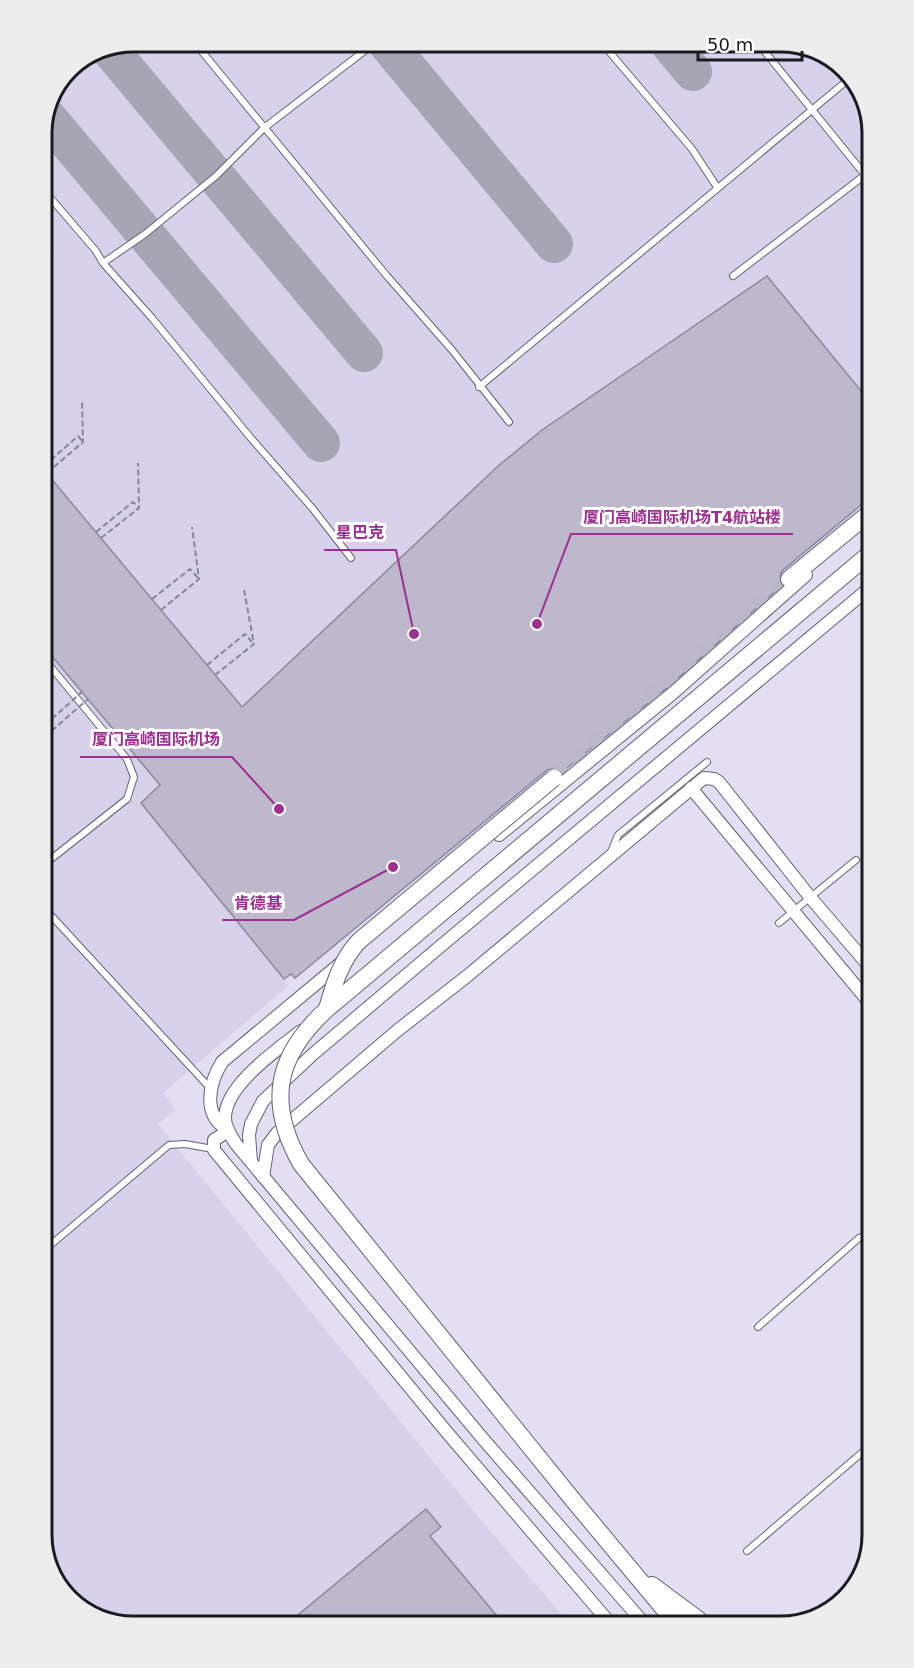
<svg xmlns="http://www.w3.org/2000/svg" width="914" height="1668" viewBox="0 0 914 1668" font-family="'DejaVu Sans','Noto Sans SC',sans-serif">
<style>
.built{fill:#d7d1ec}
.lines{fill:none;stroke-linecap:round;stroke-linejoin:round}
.taxiway{stroke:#a7a4b4;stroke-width:38}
.building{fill:#bdb8cc;stroke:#8c889a;stroke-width:1.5}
.secondary-tunnel{stroke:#bbb7c8;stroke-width:16;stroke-dasharray:16 8;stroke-linecap:butt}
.lane-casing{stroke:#656172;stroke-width:8}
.street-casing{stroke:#656172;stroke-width:14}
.secondary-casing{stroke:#656172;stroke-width:18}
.path{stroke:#898694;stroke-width:2;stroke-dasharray:6 3;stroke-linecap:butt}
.lane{stroke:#fff;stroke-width:6}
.street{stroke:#fff;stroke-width:12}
.secondary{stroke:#fff;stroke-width:16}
.secondary-bridge-casing{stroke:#656172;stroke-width:18;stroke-linecap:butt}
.path-bridge{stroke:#898694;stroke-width:2;stroke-dasharray:6 3;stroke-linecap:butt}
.secondary-bridge{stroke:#fff;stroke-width:16}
.rim{fill:none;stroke:#1b1a21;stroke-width:3}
.leader{fill:none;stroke:#9c2f8f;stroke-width:2}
.callout-dot{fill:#9c2f8f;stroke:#fff;stroke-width:2}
.callout-label{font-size:16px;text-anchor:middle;font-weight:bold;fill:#9c2f8f;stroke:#fff;stroke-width:6;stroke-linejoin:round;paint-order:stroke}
</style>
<rect width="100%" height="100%" fill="#e3def2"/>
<path class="built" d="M 133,42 L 787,42 L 832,58 L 865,98 L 867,500 L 771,598 L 685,676 L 615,732 L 284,979 L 288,986 L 163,1093 L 176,1110 L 158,1124 L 476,1514 L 567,1621 L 128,1626 L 82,1610 L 49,1570 L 42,128 L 69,69 Z"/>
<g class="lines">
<path class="taxiway" d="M 386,42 L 554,244
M 668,42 L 693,72
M 111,51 L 364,353
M 47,117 L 321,443"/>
</g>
<path class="building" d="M 767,276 L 866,397 L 867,500 L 782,571 L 779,580 L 781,586 L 668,687 L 562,772 L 557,768 L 547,770 L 295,978 L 291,974 L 284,979 L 141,803 L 160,785 L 45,648 L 44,470 L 242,707 L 497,467 L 542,430 Z
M 426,1509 L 441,1527 L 430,1536 L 502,1622 L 287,1624 Z"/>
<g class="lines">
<path class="secondary-tunnel" d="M 554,778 L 789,579"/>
<defs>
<path id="lane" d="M 194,42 L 387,276 L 452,350 L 509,422
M 601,42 L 692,149 L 717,187
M 757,42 L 865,175
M 42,188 L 96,251 L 103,263 L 152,318 L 250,437 L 313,509 L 351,558
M 103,263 L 145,234 L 216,176 L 264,128 L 376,42
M 733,276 L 865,175
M 479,387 L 849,79
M 45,660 L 127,759 L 134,777 L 127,799 L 46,863
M 611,852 L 618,835 L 707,762
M 46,910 L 210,1088
M 779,923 L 856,860
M 48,1247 L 169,1145 L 185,1144 L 213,1149
M 758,1327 L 859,1238 L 871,1233
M 747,1551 L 872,1444"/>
<path id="street" d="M 691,788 L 869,1002
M 499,835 L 673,693 L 806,575
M 301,1031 C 277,1050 225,1085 225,1118 C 225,1128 231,1136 236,1144 L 484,1440 L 642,1621
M 227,1129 C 202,1115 209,1083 222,1062 L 341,963
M 228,1131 L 214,1140 L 214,1150 L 445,1430 L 608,1621
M 251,1161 L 249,1135 L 251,1124 L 263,1101 L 312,1055 L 436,950 L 867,590
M 263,1177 L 268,1145 L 277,1133 L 398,1030 L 466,977 L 704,778 L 714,779 L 719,782 L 810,897 L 869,966"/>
<path id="secondary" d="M 789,579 L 867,515
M 573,1500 L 673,1620
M 652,1585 L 699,1620"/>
</defs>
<use href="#lane" class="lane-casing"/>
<use href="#street" class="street-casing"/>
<use href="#secondary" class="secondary-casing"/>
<path class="path" d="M 44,466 L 78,436 L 83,442
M 47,473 L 83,442 L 82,400
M 96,532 L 133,502 L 139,508
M 101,538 L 139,508 L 138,463
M 152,599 L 190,569 L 199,579
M 161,610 L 199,579 L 192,527
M 207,665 L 245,634 L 252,642
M 215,675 L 254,644 L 244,590"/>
<use href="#lane" class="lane"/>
<use href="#street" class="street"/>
<use href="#secondary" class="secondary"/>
<defs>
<path id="secondary-bridge" d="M 327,1009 C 334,984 341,960 359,941 L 554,778
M 573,1500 L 301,1164 C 266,1102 276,1056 327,1009 L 867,556"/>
</defs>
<use href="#secondary-bridge" class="secondary-bridge-casing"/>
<path class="path-bridge" d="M 45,725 L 82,692
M 45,731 L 48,734 L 88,699"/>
<use href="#secondary-bridge" class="secondary-bridge"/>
</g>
<path d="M0 0H914V1668H0ZM133 52H781A81 81 0 0 1 862 133V1535A81 81 0 0 1 781 1616H133A81 81 0 0 1 52 1535V133A81 81 0 0 1 133 52Z" fill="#ededed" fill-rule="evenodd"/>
<path class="rim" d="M133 52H781A81 81 0 0 1 862 133V1535A81 81 0 0 1 781 1616H133A81 81 0 0 1 52 1535V133A81 81 0 0 1 133 52Z"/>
<path class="leader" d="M537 624L571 534H793M414 634L396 550H324M279 809L232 757H80M393 867L294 920H222"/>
<g class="callout-dot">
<circle cx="537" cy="624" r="6"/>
<circle cx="414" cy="634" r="6"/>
<circle cx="279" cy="809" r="6"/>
<circle cx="393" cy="867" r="6"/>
</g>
<g class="callout-label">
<text x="682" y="523">厦门高崎国际机场T4航站楼</text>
<text x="360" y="538">星巴克</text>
<text x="156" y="745">厦门高崎国际机场</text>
<text x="258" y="909">肯德基</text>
</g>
<path d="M698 51v9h104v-9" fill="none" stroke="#1b1a21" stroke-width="3"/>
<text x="707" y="51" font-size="18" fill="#1b1a21" stroke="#ffffff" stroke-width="4.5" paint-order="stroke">50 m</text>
</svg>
